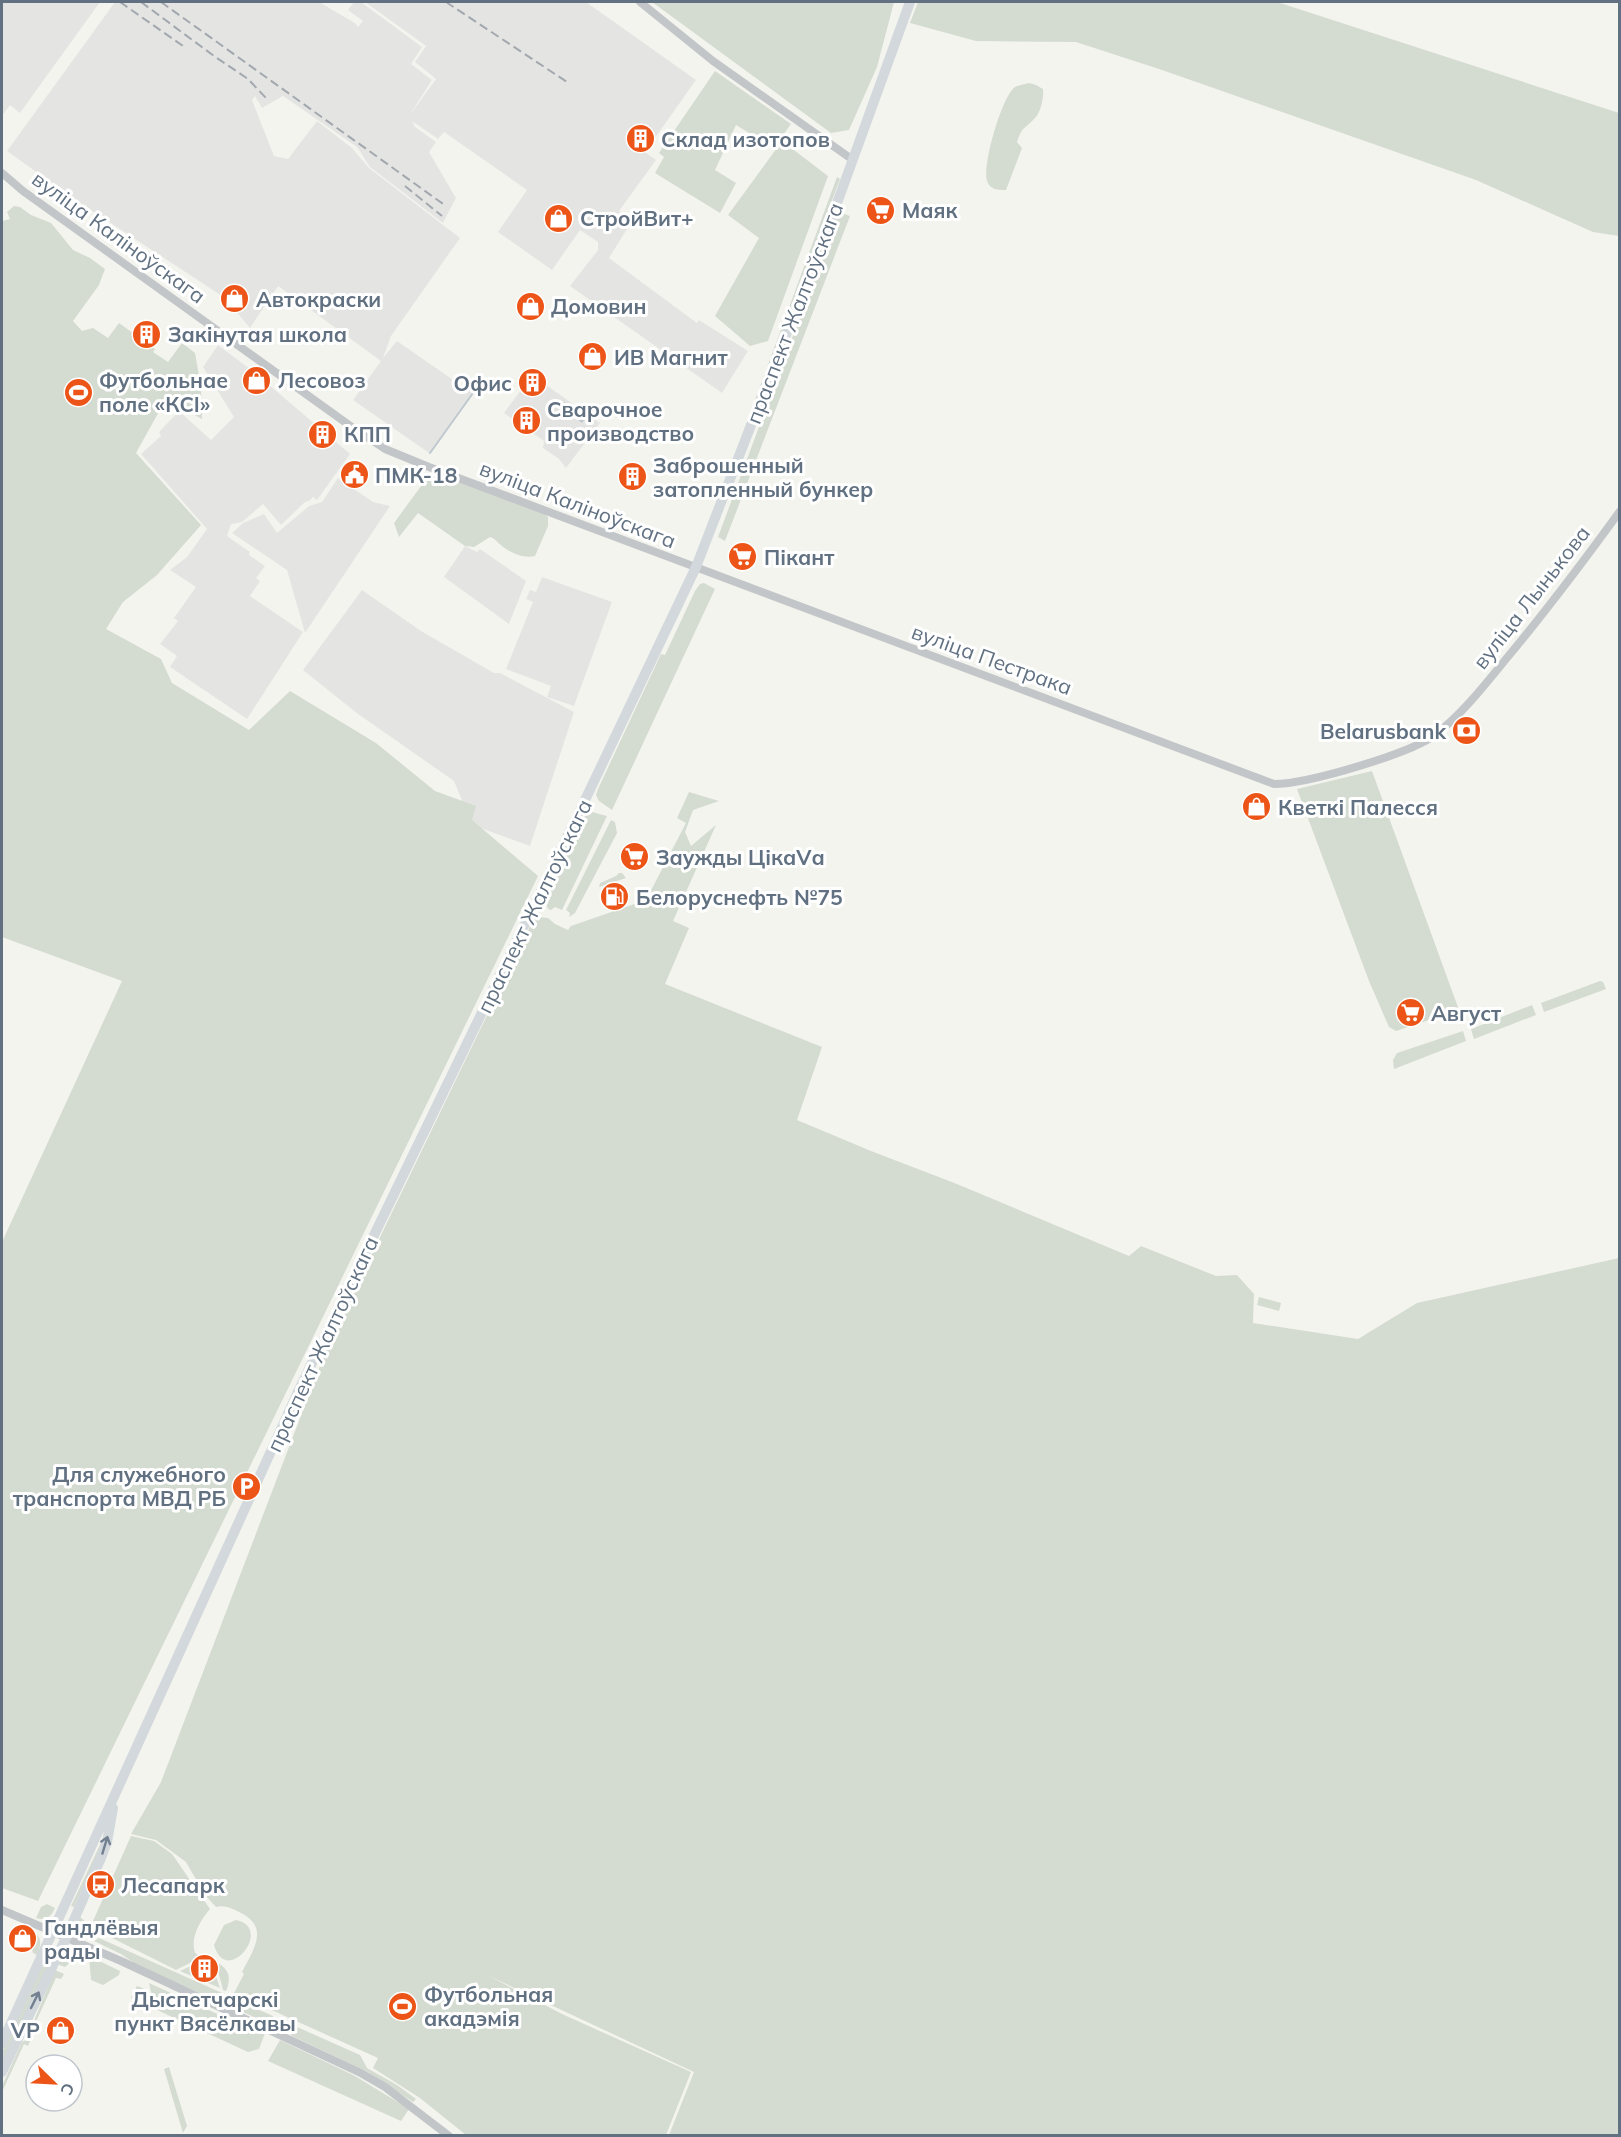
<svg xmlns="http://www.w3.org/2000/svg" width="1621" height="2137" viewBox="0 0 1621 2137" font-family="Mulish,sans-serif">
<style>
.built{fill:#e4e5e3}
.green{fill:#d4dbd0}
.water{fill:#bec8ce}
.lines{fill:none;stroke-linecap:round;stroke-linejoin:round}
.stream{stroke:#bec8ce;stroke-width:2}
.tertiary{stroke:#c3c6c9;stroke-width:8}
.primary{stroke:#d2d8dc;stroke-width:10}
.rail{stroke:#a2a8ae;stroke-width:2;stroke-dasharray:9 4.5;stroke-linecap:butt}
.oneway{stroke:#728090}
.labels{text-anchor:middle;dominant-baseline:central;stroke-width:6;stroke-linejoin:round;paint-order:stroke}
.poi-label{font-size:21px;font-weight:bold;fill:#617182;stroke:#fff;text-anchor:start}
.street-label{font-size:21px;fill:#617182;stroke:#fff}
</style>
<rect width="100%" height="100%" fill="#f4f4ef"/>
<path class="built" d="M 2,2 L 100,2 L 20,113 L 10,105 L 2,116 Z
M 115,2 L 319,2 L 355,23 L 358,27 L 363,21 L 348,10 L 354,2 L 361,2 L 422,47 L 411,64 L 432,80 L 409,116 L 436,79 L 415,62 L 426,46 L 365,2 L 586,2 L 696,80 L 645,152 L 656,160 L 619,211 L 632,221 L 609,258 L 697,323 L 699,320 L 748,351 L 722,393 L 570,286 L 598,250 L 598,242 L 580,230 L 552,270 L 498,232 L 527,190 L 444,132 L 438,139 L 412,121 L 415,127 L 436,142 L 429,152 L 456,198 L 443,223 L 370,167 L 357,147 L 283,96 L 262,108 L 255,96 L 252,100 L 274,156 L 288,159 L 317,121 L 352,148 L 369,168 L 460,238 L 391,336 L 383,358 L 397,341 L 472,393 L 429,453 L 353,400 L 381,361 L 278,286 L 250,328 L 225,298 L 74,199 L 7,151 Z
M 218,345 L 254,372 L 350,454 L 317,500 L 313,497 L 309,501 L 305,502 L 281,525 L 263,504 L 242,522 L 231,524 L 227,536 L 250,552 L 249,555 L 265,566 L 256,578 L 260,581 L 250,596 L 303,632 L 247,719 L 170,667 L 177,656 L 160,644 L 178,621 L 174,618 L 196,587 L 170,570 L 187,557 L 207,529 L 141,454 L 161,436 L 159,432 L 179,411 L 211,440 L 234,417 L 203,367 Z
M 532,375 L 600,423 L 566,468 L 559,459 L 543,448 L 544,441 L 504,413 Z
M 338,478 L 373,502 L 390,506 L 305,633 L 287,570 L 232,533 L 243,523 L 264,514 L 277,533 L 309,506 L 322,502 Z
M 465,546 L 477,552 L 480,549 L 526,581 L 509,624 L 444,577 Z
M 542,577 L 612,602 L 574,706 L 547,697 L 551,686 L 506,669 L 533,602 L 526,599 L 530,590 L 536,592 Z
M 362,590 L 421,631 L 494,673 L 500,673 L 574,712 L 530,846 L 472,825 L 454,781 L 358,714 L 303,670 Z"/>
<path class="green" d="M 652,2 L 894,2 L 877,67 L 849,130 L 831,133 Z
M 918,2 L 1277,2 L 1619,113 L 1619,236 L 1593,232 L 1476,180 L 1162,70 L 1076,42 L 976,41 L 910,23 Z
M 715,71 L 791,124 L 774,148 L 736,125 L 715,170 L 736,183 L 720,213 L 655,173 L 664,157 L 659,153 Z
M 1029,83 L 1036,85 L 1043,89 C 1044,97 1041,112 1035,118 C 1024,130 1023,125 1017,142 L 1022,148 L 1006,190 C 998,190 990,190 987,181 C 982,165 1002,96 1015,87 C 1019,85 1025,84 1029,83 Z
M 782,141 L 828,176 L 768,341 L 750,346 L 715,316 L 759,238 L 728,215 Z
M 837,177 L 840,179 L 746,431 L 744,430 Z
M 14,206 L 20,207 L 31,215 L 51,223 L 73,250 L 90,258 L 105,269 L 99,285 L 73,321 L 82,331 L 93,328 L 108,338 L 119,323 L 155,349 L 153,352 L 168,362 L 182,343 L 195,353 L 201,387 L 202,419 L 166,399 L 136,453 L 201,525 L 157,575 L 123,602 L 106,629 L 161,659 L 172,683 L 249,730 L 290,691 L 376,743 L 435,791 L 476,806 L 472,820 L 538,876 L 38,1901 L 2,1888 L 2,1242 L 122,981 L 2,937 L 2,221 L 10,219 L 7,212 Z
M 839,212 L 850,216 L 725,541 L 718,537 Z
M 439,475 L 545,514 L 548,517 L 548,526 L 535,556 C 525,559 510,553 502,546 C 497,542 496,539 490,537 L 474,547 L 465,546 L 418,513 L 399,537 L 394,523 L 424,482 Z
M 704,583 L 715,589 L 612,810 L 599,801 L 596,795 L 598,789 L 661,654 L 665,655 L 695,591 L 700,584 Z
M 1372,771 L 1459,1010 L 1396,1031 L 1389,1027 L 1369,981 L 1297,789 Z
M 689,792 L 719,801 L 693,810 L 685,832 L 691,846 L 716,825 L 673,921 L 689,928 L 665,984 L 822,1047 L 797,1120 L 871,1151 L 957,1184 L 1129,1256 L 1141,1246 L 1216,1276 L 1237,1275 L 1254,1294 L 1253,1323 L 1358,1339 L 1417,1303 L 1619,1258 L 1619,2135 L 669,2135 L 694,2072 L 489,1976 L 562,2014 L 691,2072 L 666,2135 L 466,2135 L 420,2098 L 373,2068 L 378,2058 L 234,1993 L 244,1974 L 242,1972 C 253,1950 271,1927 239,1912 C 231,1908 225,1905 216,1907 L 205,1895 L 186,1862 L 156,1840 L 131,1834 L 161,1782 L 328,1345 L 533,920 L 537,917 L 548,918 L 555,924 L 568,930 L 571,926 L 646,900 L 686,823 L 677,818 Z
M 592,812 L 607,816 L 562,910 L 555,907 L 551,910 L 548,909 L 544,899 L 585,816 Z
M 611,820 L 615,822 L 617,833 L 575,913 L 569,917 L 570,913 L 566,910 Z
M 619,873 L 622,873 L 626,878 L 599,887 L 600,883 L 616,876 Z
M 1600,981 L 1603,982 L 1606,989 L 1544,1012 L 1541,1003 Z
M 1532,1005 L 1536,1015 L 1474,1039 L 1471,1029 Z
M 1463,1031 L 1466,1041 L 1394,1069 L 1393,1060 L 1397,1053 Z
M 1259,1297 L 1281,1303 L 1279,1311 L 1257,1305 Z
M 106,1832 L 105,1840 L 74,1907 L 71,1906 Z
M 131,1836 L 154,1841 L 172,1854 L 210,1909 C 200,1921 190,1937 195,1953 L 200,1956 L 198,1959 L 176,1970 L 96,1930 L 93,1921 Z
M 47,1904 L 55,1908 C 51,1917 46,1921 36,1918 L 41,1907 Z
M 79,1916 L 87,1923 L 89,1939 L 79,1931 L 77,1921 Z
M 236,1920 C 275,1928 226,1988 214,1945 L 224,1925 Z
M 31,1930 C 42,1936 42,1944 37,1955 L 33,1953 L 29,1937 Z
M 99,1938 L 222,1993 L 212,1997 L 206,1996 L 137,1965 L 121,1954 L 94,1941 Z
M 77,1947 L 84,1949 L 80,1955 L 65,1967 L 57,1964 L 67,1949 Z
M 89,1956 L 120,1971 L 119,1975 L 103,1985 L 91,1980 Z
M 199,1962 L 202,1964 L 200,1969 L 207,1973 L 210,1967 L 214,1970 L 220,1988 L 180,1971 Z
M 42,1963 L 48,1966 L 2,2066 L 2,2052 Z
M 218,1963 C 230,1970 231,1979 226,1991 L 223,1990 L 217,1967 Z
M 55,1970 L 64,1974 L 61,1979 L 56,1978 L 34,2026 L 38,2029 L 38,2032 L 36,2035 L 34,2035 L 31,2028 Z
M 149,1983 L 226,2018 L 265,2033 L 259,2049 L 248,2052 L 155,2009 Z
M 137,1986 L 145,1989 L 151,2007 L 131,1998 Z
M 229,1997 L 273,2016 L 269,2024 L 232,2007 Z
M 288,2023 L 360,2055 L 367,2068 L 397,2085 L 416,2099 L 413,2102 L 366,2071 L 292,2036 L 288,2029 Z
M 26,2040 L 30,2041 L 28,2046 L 24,2044 L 2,2092 L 2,2086 L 22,2042 Z
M 280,2040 L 355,2076 L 409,2109 L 401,2121 L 268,2061 Z
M 169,2067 L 187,2126 L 183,2133 L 164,2069 Z"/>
<path class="water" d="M 564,402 L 585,419 L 582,423 L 561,406 Z"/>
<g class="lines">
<path class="stream" d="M 430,453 L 473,393 L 468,388"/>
<path class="tertiary" d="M 640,2 L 713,61 L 853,160
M 2,173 L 23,191 L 356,430 L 385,449 L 429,467 L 1274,784 C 1307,784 1409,754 1435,735 C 1462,714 1484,686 1506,659 C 1546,611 1583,562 1620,511
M 2,1910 L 121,1961 L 359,2072 L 385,2087 L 449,2136"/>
<path class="primary" d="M 2,2043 L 297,1394 L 586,798 L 696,567 L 836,206 L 910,2
M 2,2072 L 66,1938 L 101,1858 L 107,1842 L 113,1808"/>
<path class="rail" d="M 120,2 L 183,46
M 141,2 L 214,56 L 248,79 L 266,98
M 161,2 L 446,206
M 446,2 L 567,82
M 405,186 L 442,216"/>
</g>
<defs><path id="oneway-shaft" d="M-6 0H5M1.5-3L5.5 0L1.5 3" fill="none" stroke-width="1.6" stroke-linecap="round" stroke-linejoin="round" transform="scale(1.5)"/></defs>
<g class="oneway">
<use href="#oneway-shaft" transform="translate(105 1845) rotate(-73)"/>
<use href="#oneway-shaft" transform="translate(35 2000) rotate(-64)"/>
</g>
<defs>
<symbol id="building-disc" viewBox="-11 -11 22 22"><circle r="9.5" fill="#ec5517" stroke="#fff"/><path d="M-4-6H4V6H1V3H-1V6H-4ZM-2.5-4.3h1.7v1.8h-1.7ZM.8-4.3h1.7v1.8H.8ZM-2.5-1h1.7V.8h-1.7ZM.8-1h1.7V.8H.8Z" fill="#fff"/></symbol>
<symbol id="supermarket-disc" viewBox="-11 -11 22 22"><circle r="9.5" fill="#ec5517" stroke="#fff"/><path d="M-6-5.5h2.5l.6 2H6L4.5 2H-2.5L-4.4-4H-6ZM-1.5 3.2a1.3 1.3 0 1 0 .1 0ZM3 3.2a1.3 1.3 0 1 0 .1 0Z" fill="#fff"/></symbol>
<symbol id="shop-disc" viewBox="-11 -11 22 22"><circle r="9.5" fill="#ec5517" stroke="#fff"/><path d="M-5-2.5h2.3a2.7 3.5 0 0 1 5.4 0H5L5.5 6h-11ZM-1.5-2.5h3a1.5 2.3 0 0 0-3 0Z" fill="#fff"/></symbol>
<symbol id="stadium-disc" viewBox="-11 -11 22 22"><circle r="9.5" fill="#ec5517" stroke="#fff"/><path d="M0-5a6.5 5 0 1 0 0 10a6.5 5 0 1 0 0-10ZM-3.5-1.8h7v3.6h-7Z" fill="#fff"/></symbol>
<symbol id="civic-disc" viewBox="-11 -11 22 22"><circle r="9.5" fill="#ec5517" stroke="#fff"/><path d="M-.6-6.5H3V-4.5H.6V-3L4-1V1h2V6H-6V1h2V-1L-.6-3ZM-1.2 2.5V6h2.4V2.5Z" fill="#fff"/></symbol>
<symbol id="bank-disc" viewBox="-11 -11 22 22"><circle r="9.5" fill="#ec5517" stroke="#fff"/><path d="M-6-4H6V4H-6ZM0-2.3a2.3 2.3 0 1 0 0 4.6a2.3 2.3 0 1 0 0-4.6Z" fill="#fff"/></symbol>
<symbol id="fuel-disc" viewBox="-11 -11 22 22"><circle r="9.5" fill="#ec5517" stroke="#fff"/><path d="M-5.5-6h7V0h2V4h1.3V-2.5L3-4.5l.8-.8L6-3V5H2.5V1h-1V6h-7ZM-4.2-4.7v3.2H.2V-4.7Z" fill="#fff"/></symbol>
<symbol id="parking-disc" viewBox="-11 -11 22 22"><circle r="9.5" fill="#ec5517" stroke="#fff"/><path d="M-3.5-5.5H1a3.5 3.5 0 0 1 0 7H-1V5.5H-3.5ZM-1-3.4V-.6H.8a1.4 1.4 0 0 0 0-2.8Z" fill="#fff"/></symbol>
<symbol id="bus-disc" viewBox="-11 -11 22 22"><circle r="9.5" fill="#ec5517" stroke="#fff"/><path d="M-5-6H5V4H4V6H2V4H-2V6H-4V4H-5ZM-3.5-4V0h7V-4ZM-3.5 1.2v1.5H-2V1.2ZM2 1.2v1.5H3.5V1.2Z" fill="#fff"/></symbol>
</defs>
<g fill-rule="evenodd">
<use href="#building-disc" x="624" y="122" width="33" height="33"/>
<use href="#supermarket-disc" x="864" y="194" width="33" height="33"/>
<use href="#shop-disc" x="542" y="202" width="33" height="33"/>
<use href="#shop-disc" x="218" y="282" width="33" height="33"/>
<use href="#shop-disc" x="514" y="290" width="33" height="33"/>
<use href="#building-disc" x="130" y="318" width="33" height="33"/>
<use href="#shop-disc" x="576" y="340" width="33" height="33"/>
<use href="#shop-disc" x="240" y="364" width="33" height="33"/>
<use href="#building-disc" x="516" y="366" width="33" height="33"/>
<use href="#stadium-disc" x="62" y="376" width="33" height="33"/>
<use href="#building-disc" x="510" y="404" width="33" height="33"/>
<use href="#building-disc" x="306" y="418" width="33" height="33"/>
<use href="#civic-disc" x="338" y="458" width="33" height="33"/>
<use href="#building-disc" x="616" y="460" width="33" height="33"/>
<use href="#supermarket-disc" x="726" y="540" width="33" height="33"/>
<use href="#bank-disc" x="1450" y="714" width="33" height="33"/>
<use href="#shop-disc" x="1240" y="790" width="33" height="33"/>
<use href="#supermarket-disc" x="618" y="840" width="33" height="33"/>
<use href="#fuel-disc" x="598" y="880" width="33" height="33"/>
<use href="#supermarket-disc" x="1394" y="996" width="33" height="33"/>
<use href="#parking-disc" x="230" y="1470" width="33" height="33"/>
<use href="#bus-disc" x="84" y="1868" width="33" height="33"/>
<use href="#shop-disc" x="6" y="1922" width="33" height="33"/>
<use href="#building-disc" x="188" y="1952" width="33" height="33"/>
<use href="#stadium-disc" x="386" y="1990" width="33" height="33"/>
<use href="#shop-disc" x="44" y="2014" width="33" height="33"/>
</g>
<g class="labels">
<g class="poi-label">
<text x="661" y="139">Склад изотопов</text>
<text x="902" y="210">Маяк</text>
<text x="580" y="218">СтройВит+</text>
<text x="256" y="299">Автокраски</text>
<text x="551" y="306">Домовин</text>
<text x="168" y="334">Закінутая школа</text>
<text x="614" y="357">ИВ Магнит</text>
<text x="99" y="380">Футбольнае<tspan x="99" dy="24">поле «КСІ»</tspan></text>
<text x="278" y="380">Лесовоз</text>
<text x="512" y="383" text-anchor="end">Офис</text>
<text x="547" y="409">Сварочное<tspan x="547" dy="24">производство</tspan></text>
<text x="344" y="434">КПП</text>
<text x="653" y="465">Заброшенный<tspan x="653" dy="24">затопленный бункер</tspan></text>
<text x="375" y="475">ПМК-18</text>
<text x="764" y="557">Пікант</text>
<text x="1446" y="731" text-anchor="end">Belarusbank</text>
<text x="1278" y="807">Кветкі Палесся</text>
<text x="656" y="857">Заужды ЦікаVа</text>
<text x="636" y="897">Белоруснефть №75</text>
<text x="1431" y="1013">Август</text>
<text x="226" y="1474" text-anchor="end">Для служебного<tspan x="226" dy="24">транспорта МВД РБ</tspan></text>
<text x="121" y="1885">Лесапарк</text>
<text x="44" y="1927">Гандлёвыя<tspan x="44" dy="24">рады</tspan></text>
<text x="424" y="1994">Футбольная<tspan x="424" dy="24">акадэмія</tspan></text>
<text x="205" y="1999" text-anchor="middle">Дыспетчарскі<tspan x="205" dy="24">пункт Вясёлкавы</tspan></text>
<text x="40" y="2030" text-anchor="end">VP</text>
</g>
<g class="street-label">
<text transform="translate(119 237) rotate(36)">вуліца Каліноўскага</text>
<text transform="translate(794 313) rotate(-69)">праспект Жалтоўскага</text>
<text transform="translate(578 504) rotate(21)">вуліца Каліноўскага</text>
<text transform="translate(1531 597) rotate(-52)">вуліца Лынькова</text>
<text transform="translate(992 659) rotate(20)">вуліца Пестрака</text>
<text transform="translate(534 906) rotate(-64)">праспект Жалтоўскага</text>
<text transform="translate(322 1344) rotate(-65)">праспект Жалтоўскага</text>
</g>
</g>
<rect width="1621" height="2137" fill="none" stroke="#617182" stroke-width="6"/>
<g transform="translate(54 2083) rotate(114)"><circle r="28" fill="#ffffff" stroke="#c0c6cd" stroke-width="1.5"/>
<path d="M0-4.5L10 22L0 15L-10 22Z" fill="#ec5517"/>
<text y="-9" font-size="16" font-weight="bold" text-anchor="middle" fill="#617182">С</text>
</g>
</svg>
